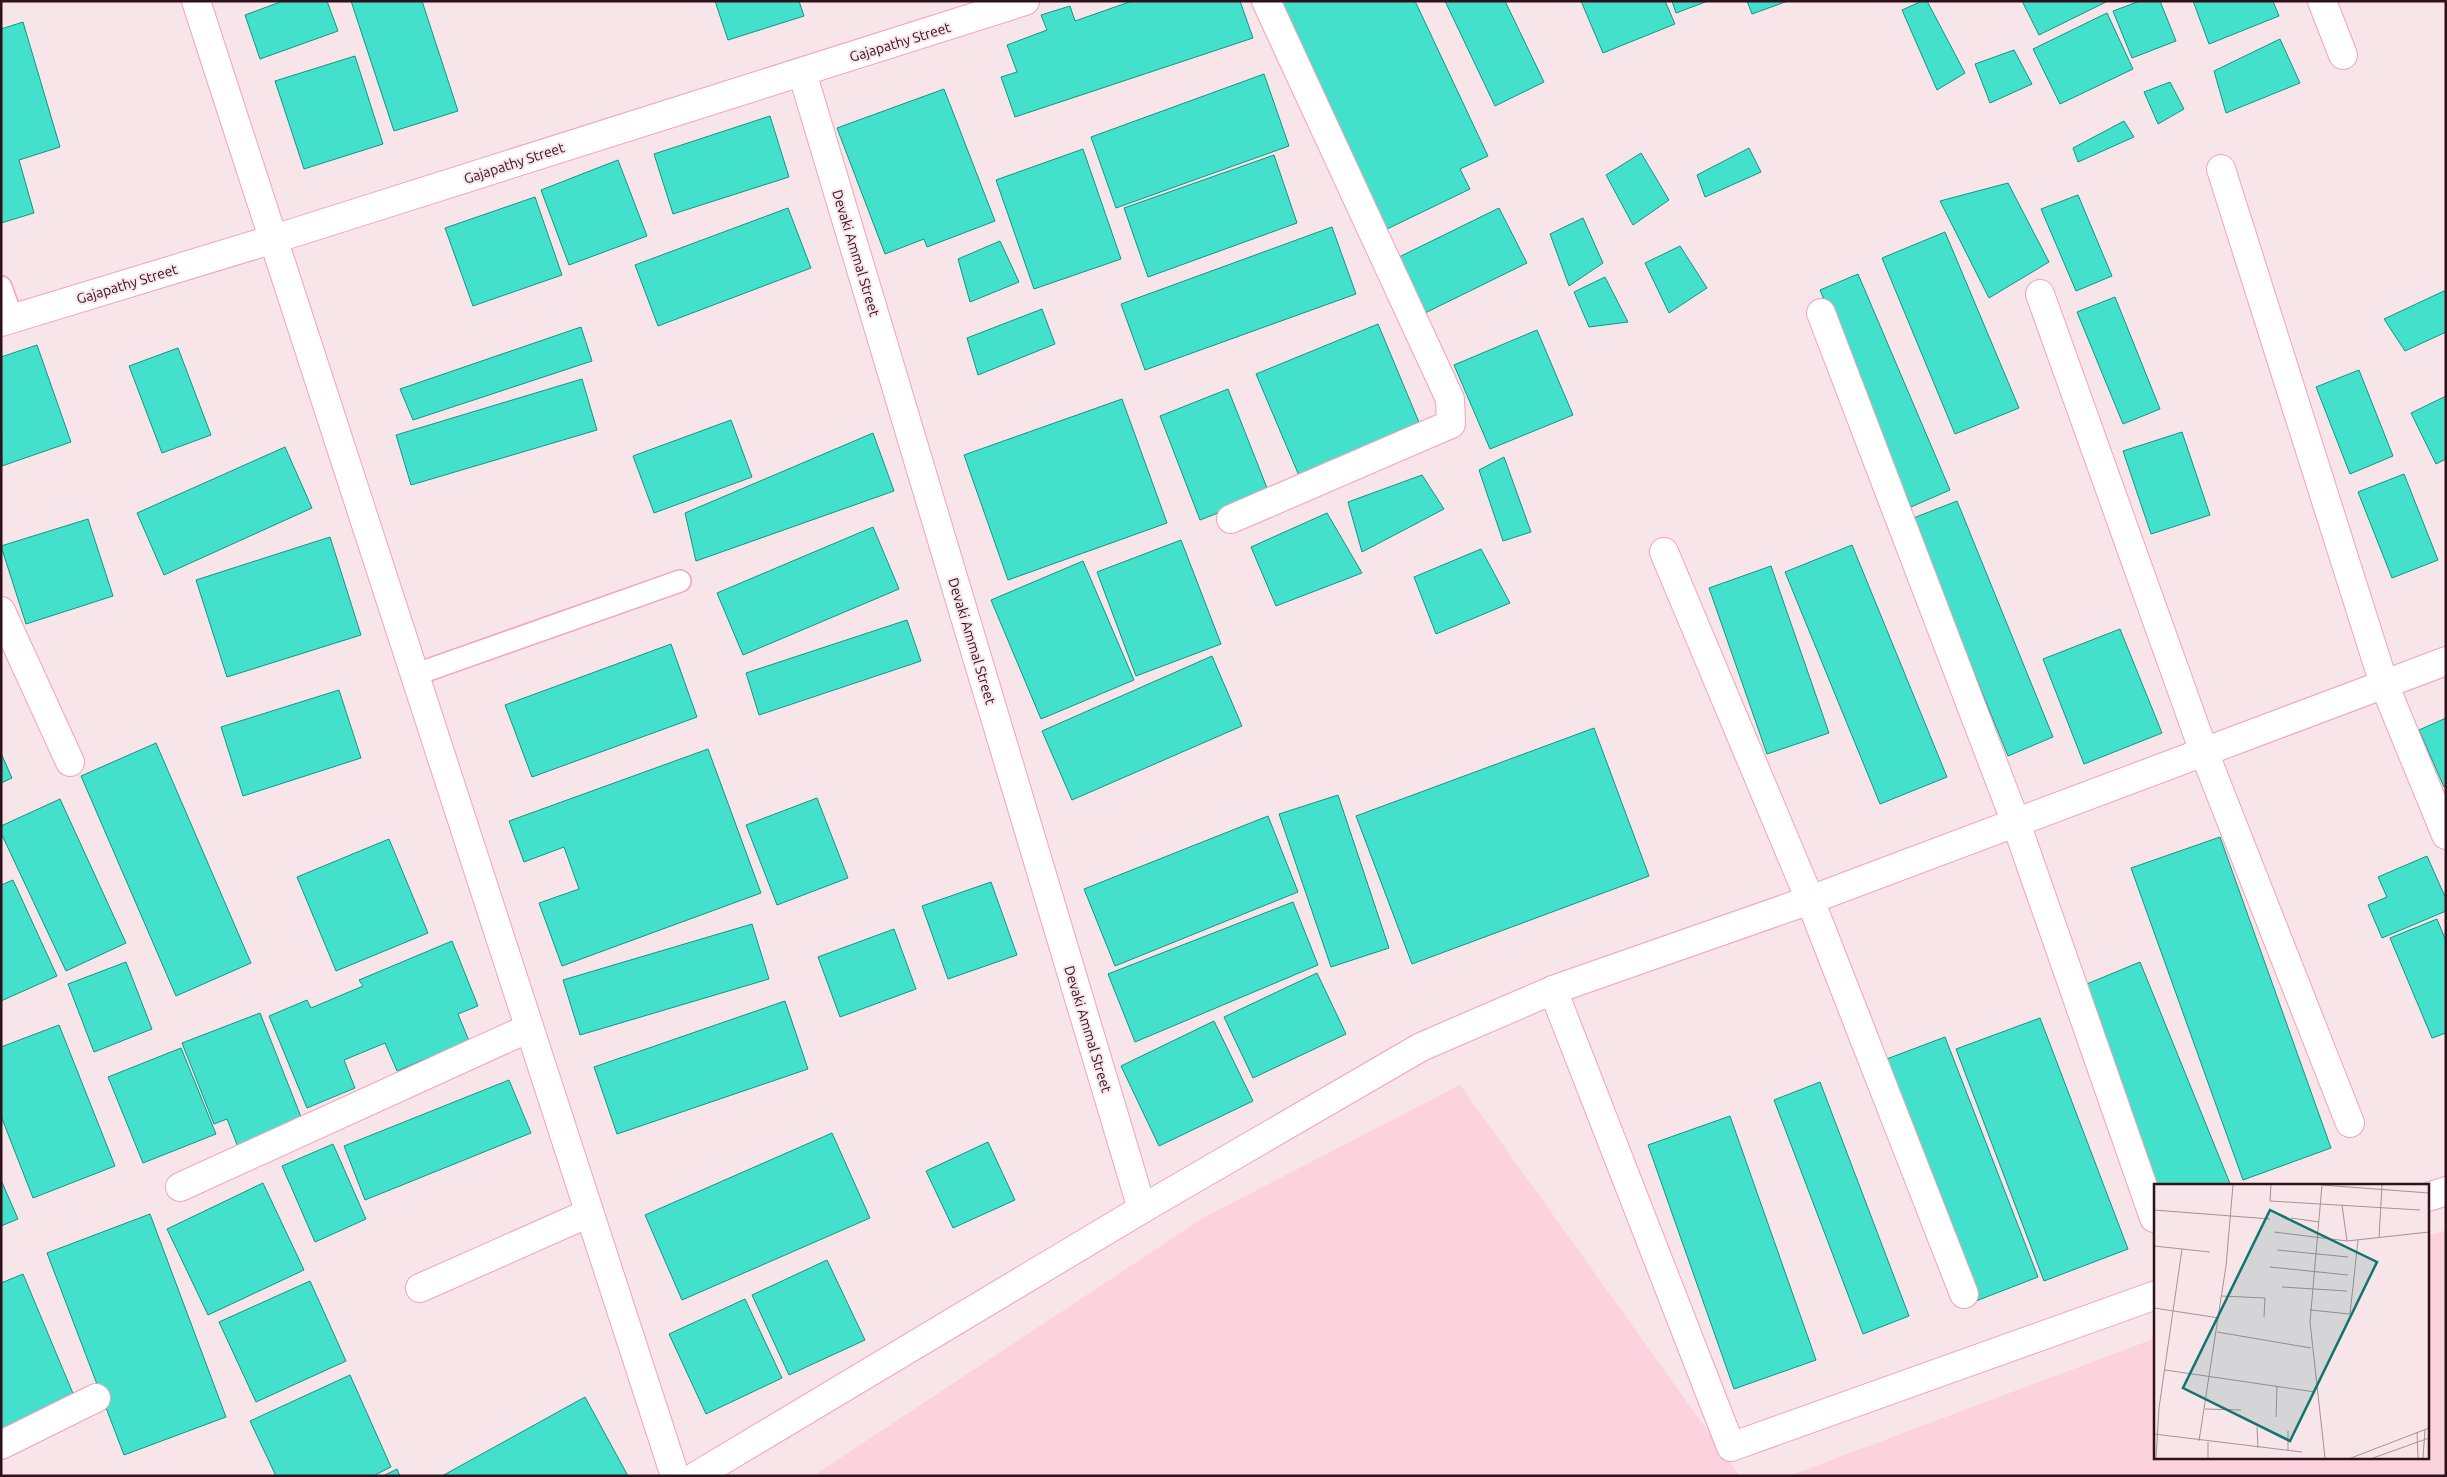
<svg xmlns="http://www.w3.org/2000/svg" width="2447" height="1477" viewBox="0 0 2447 1477" font-family="Ubuntu,sans-serif">
<style>
.built{fill:#fbd2dd}
.building{fill:#43e1cb;stroke:#0e9786}
.lines{fill:none;stroke-linecap:round;stroke-linejoin:round}
.lane-casing{stroke:#f7a0b9;stroke-width:24}
.street-casing{stroke:#f7a0b9;stroke-width:30}
.secondary-casing{stroke:#f7a0b9;stroke-width:30}
.lane{stroke:#fff;stroke-width:21}
.street{stroke:#fff;stroke-width:28}
.secondary{stroke:#fff;stroke-width:28}
.labels{text-anchor:middle;dominant-baseline:central;stroke-width:4;stroke-linejoin:round;paint-order:stroke}
.street-label{font-size:14px;fill:#30101b;stroke:#f8e5ea}
.inset-road{fill:none;stroke:#a89097;stroke-width:1}
.view{fill:#0f766e;fill-opacity:0.15;stroke:#0f766e;stroke-width:2.5}
.inset-edge{fill:none;stroke:#30101b;stroke-width:2.5}
</style>
<rect width="100%" height="100%" fill="#f8e5ea"/>
<path class="built" d="M 1460,1085 L 1740,1476 L 813,1476 L 1203,1218 Z
M 2446,1230 L 2446,1476 L 1789,1476 L 2156,1338 L 2156,1458 L 2428,1458 L 2428,1236 Z"/>
<path class="building" d="M 283,1 L 327,1 L 338,31 L 260,59 L 245,15 Z
M 351,1 L 422,1 L 458,111 L 394,131 Z
M 715,1 L 799,1 L 804,16 L 728,40 Z
M 1132,1 L 1240,1 L 1253,38 L 1015,117 L 1001,77 L 1017,72 L 1007,45 L 1047,30 L 1041,15 L 1070,6 L 1075,21 Z
M 1280,1 L 1415,1 L 1488,156 L 1460,169 L 1470,189 L 1385,230 Z
M 1445,1 L 1505,1 L 1544,82 L 1495,106 Z
M 1581,1 L 1665,1 L 1675,24 L 1603,53 Z
M 1672,1 L 1708,1 L 1676,13 Z
M 1747,1 L 1788,1 L 1752,14 Z
M 1922,1 L 1927,1 L 1965,73 L 1937,90 L 1902,10 Z
M 2022,1 L 2105,1 L 2106,2 L 2039,35 Z
M 2140,1 L 2160,1 L 2176,41 L 2132,58 L 2113,11 Z
M 2193,1 L 2273,1 L 2279,16 L 2209,44 Z
M 2107,13 L 2133,69 L 2060,104 L 2033,49 Z
M 23,22 L 60,147 L 19,160 L 34,213 L 1,223 L 1,29 Z
M 2280,39 L 2300,83 L 2226,113 L 2214,71 Z
M 2014,50 L 2032,84 L 1990,103 L 1975,64 Z
M 355,56 L 383,144 L 304,169 L 275,81 Z
M 1264,74 L 1289,146 L 1116,208 L 1091,137 Z
M 2170,82 L 2184,109 L 2158,124 L 2144,92 Z
M 944,89 L 995,221 L 927,247 L 924,239 L 885,254 L 837,128 Z
M 770,116 L 789,177 L 673,214 L 654,154 Z
M 2124,121 L 2134,137 L 2078,162 L 2073,148 Z
M 1749,148 L 1761,172 L 1705,197 L 1697,175 Z
M 1083,149 L 1121,259 L 1034,289 L 996,180 Z
M 1641,153 L 1669,200 L 1633,225 L 1606,175 Z
M 1274,155 L 1297,223 L 1148,277 L 1124,208 Z
M 618,160 L 647,236 L 569,265 L 541,190 Z
M 2008,183 L 2049,262 L 1989,298 L 1940,201 Z
M 2078,195 L 2112,276 L 2076,291 L 2041,209 Z
M 535,197 L 562,275 L 473,306 L 445,228 Z
M 788,208 L 811,268 L 658,326 L 635,265 Z
M 1499,208 L 1527,263 L 1425,313 L 1397,258 Z
M 1583,218 L 1603,263 L 1569,286 L 1550,234 Z
M 1332,227 L 1356,294 L 1145,370 L 1121,304 Z
M 1945,232 L 2019,408 L 1955,434 L 1882,258 Z
M 1000,241 L 1019,282 L 970,302 L 958,259 Z
M 1680,246 L 1707,288 L 1669,313 L 1645,263 Z
M 1858,274 L 1950,490 L 1911,507 L 1820,290 Z
M 1605,277 L 1628,322 L 1589,327 L 1574,292 Z
M 2446,290 L 2446,332 L 2405,351 L 2384,319 Z
M 2115,297 L 2160,409 L 2123,424 L 2077,312 Z
M 1042,309 L 1055,344 L 978,375 L 967,338 Z
M 1378,324 L 1421,427 L 1300,478 L 1256,374 Z
M 581,327 L 592,361 L 413,420 L 400,389 Z
M 1537,330 L 1573,415 L 1490,449 L 1454,365 Z
M 37,345 L 71,442 L 2,466 L 1,357 Z
M 178,348 L 211,435 L 162,453 L 129,366 Z
M 2359,370 L 2393,456 L 2350,474 L 2316,387 Z
M 582,379 L 597,430 L 411,485 L 396,435 Z
M 1228,389 L 1269,493 L 1200,520 L 1160,416 Z
M 2446,396 L 2446,459 L 2436,464 L 2411,413 Z
M 1122,399 L 1167,523 L 1008,580 L 964,455 Z
M 731,420 L 752,477 L 654,513 L 633,456 Z
M 2182,432 L 2210,515 L 2151,534 L 2123,451 Z
M 873,433 L 894,491 L 696,561 L 685,513 Z
M 285,447 L 312,508 L 164,575 L 137,513 Z
M 1504,457 L 1531,532 L 1503,541 L 1479,470 Z
M 2404,474 L 2438,560 L 2392,578 L 2358,492 Z
M 1422,475 L 1444,509 L 1362,552 L 1348,502 Z
M 1957,501 L 2053,737 L 2008,756 L 1911,519 Z
M 1327,513 L 1362,573 L 1276,606 L 1251,547 Z
M 88,519 L 113,596 L 26,624 L 1,546 Z
M 873,527 L 899,589 L 743,655 L 717,593 Z
M 330,537 L 361,635 L 227,677 L 196,580 Z
M 1181,540 L 1221,644 L 1136,676 L 1097,572 Z
M 1852,545 L 1947,777 L 1880,804 L 1785,572 Z
M 1481,549 L 1510,603 L 1436,634 L 1414,577 Z
M 1083,561 L 1134,680 L 1041,719 L 991,600 Z
M 1771,566 L 1829,733 L 1767,754 L 1709,588 Z
M 907,620 L 921,661 L 759,715 L 746,673 Z
M 2120,629 L 2162,733 L 2084,764 L 2043,659 Z
M 671,644 L 697,717 L 532,777 L 505,705 Z
M 1212,656 L 1242,726 L 1072,800 L 1042,731 Z
M 339,690 L 361,758 L 243,796 L 221,727 Z
M 2446,718 L 2446,786 L 2444,787 L 2419,730 Z
M 1594,728 L 1649,876 L 1412,964 L 1356,816 Z
M 156,743 L 251,963 L 176,996 L 81,776 Z
M 708,749 L 761,893 L 562,966 L 539,903 L 579,889 L 564,847 L 524,862 L 509,821 Z
M 1,753 L 12,778 L 1,783 Z
M 1338,795 L 1389,948 L 1331,967 L 1279,814 Z
M 817,798 L 848,878 L 777,905 L 746,825 Z
M 60,799 L 126,943 L 66,971 L 1,833 L 1,826 Z
M 1268,816 L 1298,892 L 1115,966 L 1084,889 Z
M 2220,837 L 2331,1148 L 2243,1180 L 2131,868 Z
M 389,839 L 428,933 L 336,971 L 297,877 Z
M 2427,856 L 2446,899 L 2446,911 L 2382,938 L 2368,905 L 2387,897 L 2378,877 Z
M 13,880 L 57,976 L 1,1001 L 1,885 Z
M 991,882 L 1017,955 L 948,979 L 922,906 Z
M 1293,902 L 1318,965 L 1135,1042 L 1108,974 Z
M 2437,919 L 2446,941 L 2446,1033 L 2432,1038 L 2390,938 Z
M 752,924 L 769,979 L 580,1035 L 563,980 Z
M 894,929 L 916,989 L 840,1017 L 818,957 Z
M 452,941 L 478,1006 L 458,1014 L 469,1041 L 397,1071 L 385,1043 L 344,1060 L 355,1088 L 307,1108 L 269,1016 L 307,1000 L 311,1008 L 363,986 L 359,980 Z
M 126,962 L 152,1029 L 94,1052 L 68,984 Z
M 2140,962 L 2231,1186 L 2158,1186 L 2077,988 Z
M 1317,973 L 1346,1034 L 1253,1078 L 1224,1017 Z
M 785,1001 L 808,1069 L 617,1134 L 594,1067 Z
M 260,1013 L 303,1122 L 238,1147 L 227,1119 L 214,1124 L 182,1043 Z
M 2040,1018 L 2128,1249 L 2044,1281 L 1956,1049 Z
M 1214,1021 L 1253,1101 L 1159,1146 L 1121,1066 Z
M 59,1025 L 115,1166 L 33,1198 L 1,1116 L 1,1047 Z
M 1945,1037 L 2038,1277 L 1976,1301 L 1884,1060 Z
M 181,1048 L 216,1134 L 143,1163 L 108,1077 Z
M 509,1080 L 531,1133 L 365,1200 L 344,1146 Z
M 1820,1082 L 1909,1316 L 1863,1334 L 1774,1100 Z
M 1730,1116 L 1816,1360 L 1734,1389 L 1648,1145 Z
M 832,1133 L 870,1218 L 682,1300 L 645,1215 Z
M 988,1142 L 1015,1200 L 953,1228 L 926,1171 Z
M 333,1144 L 366,1219 L 315,1242 L 282,1166 Z
M 1,1180 L 18,1219 L 1,1226 Z
M 263,1183 L 304,1270 L 208,1315 L 167,1229 Z
M 150,1214 L 226,1417 L 124,1455 L 47,1253 Z
M 827,1260 L 865,1340 L 789,1375 L 752,1295 Z
M 23,1274 L 77,1403 L 1,1433 L 1,1283 Z
M 310,1281 L 346,1361 L 256,1402 L 219,1322 Z
M 745,1299 L 782,1378 L 706,1414 L 669,1334 Z
M 350,1375 L 391,1467 L 373,1476 L 276,1476 L 250,1421 Z
M 585,1397 L 628,1476 L 442,1476 Z
M 397,1469 L 400,1476 L 383,1476 Z"/>
<g class="lines">
<defs>
<path id="lane" d="M 1,287 L 12,318
M 414,675 L 680,581"/>
<path id="street" d="M 196,1 L 675,1476
M 2322,1 L 2343,55
M 802,72 L 1142,1209
M 2221,169 L 2384,684 L 2446,835
M 2040,294 L 2204,752 L 2350,1123
M 1821,313 L 2016,823 L 2154,1218
M 1,322 L 274,239 L 1025,1
M 1231,519 L 1451,424 L 1450,399 L 1266,1
M 1664,552 L 1810,900 L 1964,1294
M 1,611 L 70,762
M 1553,990 L 1731,1447 L 2156,1295
M 180,1187 L 529,1028
M 2428,1197 L 2446,1191
M 420,1288 L 589,1213
M 1,1445 L 96,1398"/>
<path id="secondary" d="M 696,1476 L 1142,1209 L 1421,1047 L 1553,990 L 1810,900 L 2446,661"/>
</defs>
<use href="#lane" class="lane-casing"/>
<use href="#street" class="street-casing"/>
<use href="#secondary" class="secondary-casing"/>
<use href="#lane" class="lane"/>
<use href="#street" class="street"/>
<use href="#secondary" class="secondary"/>
</g>
<g class="labels">
<g class="street-label">
<text transform="translate(900 42) rotate(-17)">Gajapathy Street</text>
<text transform="translate(514 163) rotate(-18)">Gajapathy Street</text>
<text transform="translate(856 253) rotate(73)">Devaki Ammal Street</text>
<text transform="translate(127 284) rotate(-17)">Gajapathy Street</text>
<text transform="translate(972 641) rotate(73)">Devaki Ammal Street</text>
<text transform="translate(1088 1029) rotate(73)">Devaki Ammal Street</text>
</g>
</g>
<g transform="translate(2154 1184)">
<rect width="275" height="275" fill="#f8e5ea"/>
<path class="inset-road" d="M 117,1 L 116,17 L 266,26M 168,1 L 156,138 L 171,274M 168,1 L 275,9M 188,21 L 193,57M 0,26 L 116,35M 137,34 L 165,38M 120,48 L 193,57 L 275,48M 225,54 L 228,1M 0,62 L 56,68M 123,66 L 194,73M 116,83 L 194,91M 128,103 L 193,107M 68,112 L 111,114 L 110,133M 0,124 L 65,134M 156,126 L 196,130 L 204,56M 63,148 L 157,164M 11,186 L 161,208M 51,225 L 87,226M 122,233 L 123,202M 103,243 L 104,264M 134,247 L 134,267M 263,248 L 264,274M 0,250 L 148,268M 45,257 L 72,82 L 79,1M 2,274 L 5,224 L 28,65M 54,274 L 54,258M 197,274 L 275,244M 219,274 L 275,254M 269,274 L 271,246"/>
<path class="view" d="M 116,26 L 223,78 L 136,257 L 29,204 Z"/>
<rect width="275" height="275" class="inset-edge"/>
</g>
<rect width="2447" height="1477" fill="none" stroke="#30101b" stroke-width="5"/>
</svg>
